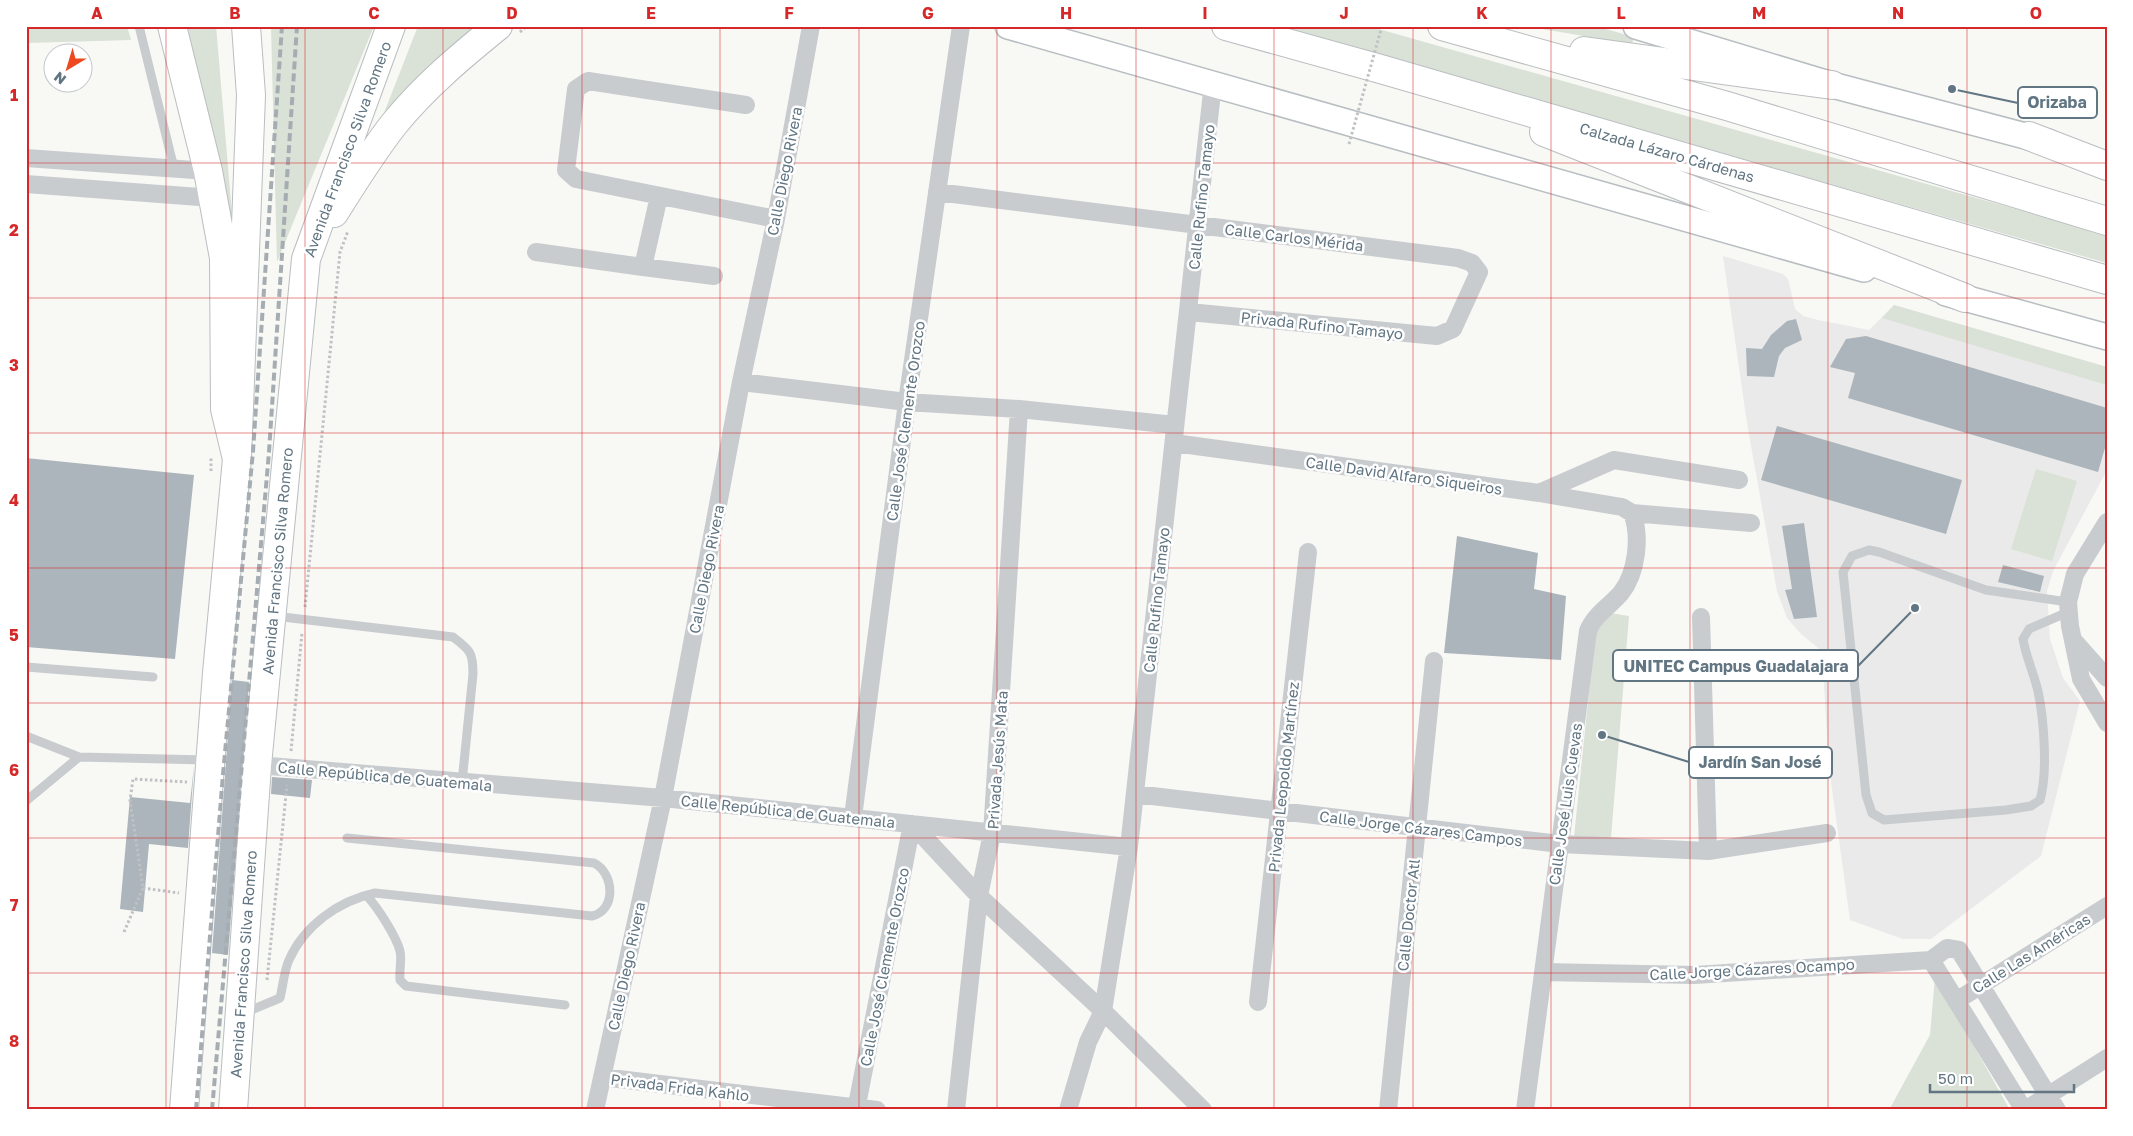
<svg xmlns="http://www.w3.org/2000/svg" width="2133" height="1136" viewBox="0 0 2133 1136" font-family="'Golos Text',sans-serif">
<style>
.built{fill:#e9eae9}
.green{fill:#dae1d6}
.building{fill:#acb5bb}
.lines{fill:none;stroke-linecap:round;stroke-linejoin:round}
.secondary-casing{stroke:#b8bec2;stroke-width:28}
.primary-casing{stroke:#b9bec1;stroke-width:30}
.motorway-casing{stroke:#babec1;stroke-width:30}
.path{stroke:#bfc2c4;stroke-width:3;stroke-dasharray:2.5 2.5;stroke-linecap:butt}
.service{stroke:#c8cccf;stroke-width:9}
.minor{stroke:#c8cccf;stroke-width:18}
.secondary{stroke:#fff;stroke-width:25}
.primary{stroke:#fff;stroke-width:28}
.motorway{stroke:#fff;stroke-width:28}
.rail{stroke:#a6adb2;stroke-width:4;stroke-dasharray:8 4;stroke-linecap:butt}
.path-bridge{stroke:#bfc2c4;stroke-width:3;stroke-dasharray:2.5 2.5;stroke-linecap:butt}
.grid{fill:none;stroke:#d62828;stroke-width:1;stroke-opacity:0.55}
.labels{text-anchor:middle;dominant-baseline:central;stroke-width:5;stroke-linejoin:round;paint-order:stroke}
.street-label{font-size:15px;fill:#617582;stroke:#fff}
.leader{fill:none;stroke:#617582;stroke-width:2}
.callout-dot{fill:#617582;stroke:#fff;stroke-width:2}
.callout{fill:#fff;stroke:#617582;stroke-width:2}
.callout-label{font-size:16px;text-anchor:middle;font-weight:bold;fill:#617582}
.neatline{fill:none;stroke:#d62828;stroke-width:2}
.grid-label{font-size:16px;text-anchor:middle;font-weight:bold;fill:#d62828}
</style>
<rect width="100%" height="100%" fill="#f8f8f5"/>
<path class="built" d="M 1723,256 L 1783,274 L 1788,279 L 1795,309 L 1803,316 L 1818,320 L 1869,330 L 1894,305 L 2107,367 L 2107,470 L 2053,571 L 2047,591 L 2050,639 L 2063,678 L 2080,701 L 2041,856 L 1931,939 L 1903,939 L 1850,920 L 1829,767 L 1822,651 L 1801,634 L 1787,618 L 1777,591 L 1747,423 Z"/>
<path class="green" d="M 26,26 L 127,26 L 131,40 L 26,43 Z
M 182,26 L 216,26 L 235,249 Z
M 271,26 L 374,26 L 277,262 Z
M 418,26 L 476,26 L 455,44 L 384,113 Z
M 1268,26 L 1368,26 L 2107,235 L 2107,263 L 1385,57 Z
M 1524,26 L 1595,26 L 1634,37 L 1632,44 Z
M 1894,305 L 2107,367 L 2107,385 L 1882,318 Z
M 2036,469 L 2077,481 L 2052,561 L 2011,549 Z
M 1610,613 L 1629,616 L 1611,838 L 1574,837 L 1595,634 Z
M 1935,977 L 2010,1110 L 1889,1110 L 1930,1035 Z"/>
<path class="building" d="M 1796,319 L 1802,340 L 1785,348 L 1779,356 L 1774,377 L 1747,376 L 1746,348 L 1762,349 L 1771,335 L 1787,321 Z
M 1866,336 L 2107,408 L 2107,441 L 2098,472 L 1848,398 L 1855,373 L 1830,367 L 1846,339 Z
M 1777,426 L 1962,480 L 1946,534 L 1761,480 Z
M 26,458 L 194,475 L 175,659 L 26,647 Z
M 1804,523 L 1817,617 L 1794,619 L 1785,590 L 1792,589 L 1782,526 Z
M 1457,536 L 1538,553 L 1534,589 L 1566,596 L 1561,660 L 1444,653 Z
M 2003,565 L 2044,576 L 2040,592 L 1998,582 Z
M 232,680 L 249,682 L 228,955 L 212,953 Z
M 194,766 L 188,848 L 149,844 L 143,912 L 120,909 L 130,797 L 190,803 Z
M 272,777 L 312,780 L 310,798 L 271,794 Z"/>
<g class="lines">
<defs>
<path id="secondary" d="M 1008,26 L 1864,269
M 1636,26 L 1832,85 L 2048,142
M 1946,293 L 2107,337"/>
<path id="primary" d="M 334,213 C 353,183 372,152 394,124 C 424,87 461,56 498,26
M 184,1110 L 217,673 L 237,459 L 251,95 L 246,26
M 233,1110 L 257,765 L 306,259 L 391,26"/>
<path id="motorway" d="M 172,26 L 208,171 L 224,258 L 225,409 L 237,459
M 1226,26 L 1384,70 L 2107,280
M 1442,26 L 1727,106 L 2107,221
M 1584,51 L 1832,85
M 1544,132 L 1965,298
M 2029,136 L 2107,166"/>
</defs>
<use href="#secondary" class="secondary-casing"/>
<use href="#primary" class="primary-casing"/>
<use href="#motorway" class="motorway-casing"/>
<path class="path" d="M 520,32 L 527,26
M 211,471 L 211,457
M 305,607 L 340,252 L 348,231
M 291,751 L 302,633
M 143,888 L 179,893
M 124,932 L 143,888 L 130,800 L 133,779 L 187,782
M 267,980 L 287,785"/>
<path class="service" d="M 139,26 L 174,168
M 2068,602 L 1986,590 L 1879,552 L 1869,550 L 1852,556 L 1843,572 L 1866,795 L 1872,813 L 1884,820 L 2006,810 L 2031,806 L 2040,800 C 2048,773 2044,720 2038,691 C 2034,674 2026,657 2023,639 L 2029,629 L 2068,612
M 274,616 L 453,637 C 470,650 473,652 473,674 L 462,782
M 26,667 L 153,677
M 26,736 L 79,757 L 207,760
M 26,801 L 79,757
M 367,896 C 378,908 396,936 400,951 C 402,960 399,971 400,980 L 406,986 L 565,1005
M 244,1013 L 280,998 C 283,986 284,971 289,960 C 304,926 338,901 375,893 L 592,916 C 617,910 614,873 594,863 L 347,838"/>
<path class="minor" d="M 746,105 L 588,81 L 576,89 L 566,170 L 576,179 L 776,219
M 26,158 L 208,171
M 26,184 L 213,198
M 937,192 L 1458,258 L 1472,263 L 1479,272 L 1453,329 L 1437,336 L 1189,312
M 536,252 L 643,267 L 659,196
M 643,267 L 714,276
M 741,382 L 907,402 L 1019,409 L 1175,425
M 1174,443 L 1539,493 L 1622,507 L 1632,513 L 1751,523
M 1539,493 L 1614,460 L 1739,480
M 2107,522 L 2075,574 L 2068,602 L 2070,626 L 2081,679 L 2107,723
M 1701,617 L 1708,851
M 2074,641 L 2107,678
M 257,765 L 663,798 L 1129,847
M 1135,794 L 1560,844 L 1708,851 L 1827,833
M 853,817 L 907,402 L 961,26
M 912,824 L 979,896 L 1103,1011 L 1203,1110
M 1931,960 L 1947,948 L 1959,950 L 2057,1110
M 1931,960 L 2024,1110
M 1543,972 L 1694,975 L 1931,960
M 1956,1001 L 2107,906
M 1258,1002 L 1308,552
M 602,1077 L 877,1110
M 595,1110 L 663,798 L 741,382 L 776,219 L 811,26
M 856,1110 L 912,824
M 956,1110 L 979,896 L 992,833 L 1019,409
M 1068,1110 L 1088,1042 L 1103,1011 L 1129,847 L 1213,83
M 1388,1110 L 1434,661
M 1525,1110 L 1588,631 C 1594,615 1611,605 1621,593 C 1637,573 1641,536 1632,513
M 2025,1110 L 2107,1058"/>
<use href="#secondary" class="secondary"/>
<use href="#primary" class="primary"/>
<use href="#motorway" class="motorway"/>
<path class="rail" d="M 196,1110 L 223,774 L 253,451 L 282,26
M 212,1110 L 269,452 L 297,26"/>
<path class="path-bridge" d="M 1349,144 L 1382,26"/>
</g>
<path class="grid" d="M 166,26 L 166,1110M 305,26 L 305,1110M 443,26 L 443,1110M 582,26 L 582,1110M 720,26 L 720,1110M 859,26 L 859,1110M 997,26 L 997,1110M 1136,26 L 1136,1110M 1274,26 L 1274,1110M 1413,26 L 1413,1110M 1551,26 L 1551,1110M 1690,26 L 1690,1110M 1828,26 L 1828,1110M 1967,26 L 1967,1110M 26,163 L 2107,163M 26,298 L 2107,298M 26,433 L 2107,433M 26,568 L 2107,568M 26,703 L 2107,703M 26,838 L 2107,838M 26,973 L 2107,973"/>
<g class="labels">
<g class="street-label">
<text transform="translate(347 149) rotate(-70)">Avenida Francisco Silva Romero</text>
<text transform="translate(1667 152) rotate(16)">Calzada Lázaro Cárdenas</text>
<text transform="translate(784 171) rotate(-79)">Calle Diego Rivera</text>
<text transform="translate(1201 197) rotate(-84)">Calle Rufino Tamayo</text>
<text transform="translate(1294 237) rotate(7)">Calle Carlos Mérida</text>
<text transform="translate(1322 325) rotate(6)">Privada Rufino Tamayo</text>
<text transform="translate(905 421) rotate(-82)">Calle José Clemente Orozco</text>
<text transform="translate(1404 475) rotate(8)">Calle David Alfaro Siqueiros</text>
<text transform="translate(277 561) rotate(-85)">Avenida Francisco Silva Romero</text>
<text transform="translate(706 569) rotate(-79)">Calle Diego Rivera</text>
<text transform="translate(1156 600) rotate(-84)">Calle Rufino Tamayo</text>
<text transform="translate(997 760) rotate(-86)">Privada Jesús Mata</text>
<text transform="translate(385 776) rotate(5)">Calle República de Guatemala</text>
<text transform="translate(1283 777) rotate(-84)">Privada Leopoldo Martínez</text>
<text transform="translate(1565 804) rotate(-82)">Calle José Luis Cuevas</text>
<text transform="translate(788 811) rotate(6)">Calle República de Guatemala</text>
<text transform="translate(1421 828) rotate(7)">Calle Jorge Cázares Campos</text>
<text transform="translate(1408 915) rotate(-84)">Calle Doctor Atl</text>
<text transform="translate(2031 953) rotate(-32)">Calle Las Américas</text>
<text transform="translate(243 964) rotate(-86)">Avenida Francisco Silva Romero</text>
<text transform="translate(626 966) rotate(-78)">Calle Diego Rivera</text>
<text transform="translate(884 967) rotate(-79)">Calle José Clemente Orozco</text>
<text transform="translate(1752 969) rotate(-3)">Calle Jorge Cázares Ocampo</text>
<text transform="translate(680 1087) rotate(7)">Privada Frida Kahlo</text>
</g>
</g>
<path class="leader" d="M1952 89L2018 103M1915 608L1858 666M1602 735L1689 762"/>
<g class="callout-dot">
<circle cx="1952" cy="89" r="5"/>
<circle cx="1915" cy="608" r="5"/>
<circle cx="1602" cy="735" r="5"/>
</g>
<g class="callout">
<rect x="2018" y="87" width="79" height="31" rx="5"/>
<rect x="1613" y="650" width="245" height="31" rx="5"/>
<rect x="1689" y="747" width="143" height="31" rx="5"/>
</g>
<g class="callout-label">
<text x="2057" y="108">Orizaba</text>
<text x="1736" y="672">UNITEC Campus Guadalajara</text>
<text x="1760" y="768">Jardín San José</text>
</g>
<rect width="2133" height="1136" fill="none" stroke="#ffffff" stroke-width="55"/>
<g transform="translate(68 68) rotate(218)"><circle r="24" fill="#ffffff" stroke="#c0c8cd"/>
<path d="M0-4L9 19L0 12L-9 19Z" fill="#ee481f"/>
<text y="-8" font-size="14" font-weight="bold" text-anchor="middle" fill="#617582">N</text>
</g>
<path d="M1930 1084v8h144v-8" fill="none" stroke="#617582" stroke-width="2.5"/>
<text x="1938" y="1084" font-size="15" fill="#617582" stroke="#ffffff" stroke-width="4" paint-order="stroke">50 m</text>
<rect x="28" y="28" width="2078" height="1080" class="neatline"/>
<g class="grid-label">
<text x="97" y="19">A</text>
<text x="235" y="19">B</text>
<text x="374" y="19">C</text>
<text x="512" y="19">D</text>
<text x="651" y="19">E</text>
<text x="789" y="19">F</text>
<text x="928" y="19">G</text>
<text x="1066" y="19">H</text>
<text x="1205" y="19">I</text>
<text x="1344" y="19">J</text>
<text x="1482" y="19">K</text>
<text x="1621" y="19">L</text>
<text x="1759" y="19">M</text>
<text x="1898" y="19">N</text>
<text x="2036" y="19">O</text>
<text x="14" y="101">1</text>
<text x="14" y="236">2</text>
<text x="14" y="371">3</text>
<text x="14" y="506">4</text>
<text x="14" y="641">5</text>
<text x="14" y="776">6</text>
<text x="14" y="911">7</text>
<text x="14" y="1047">8</text>
</g>
</svg>
